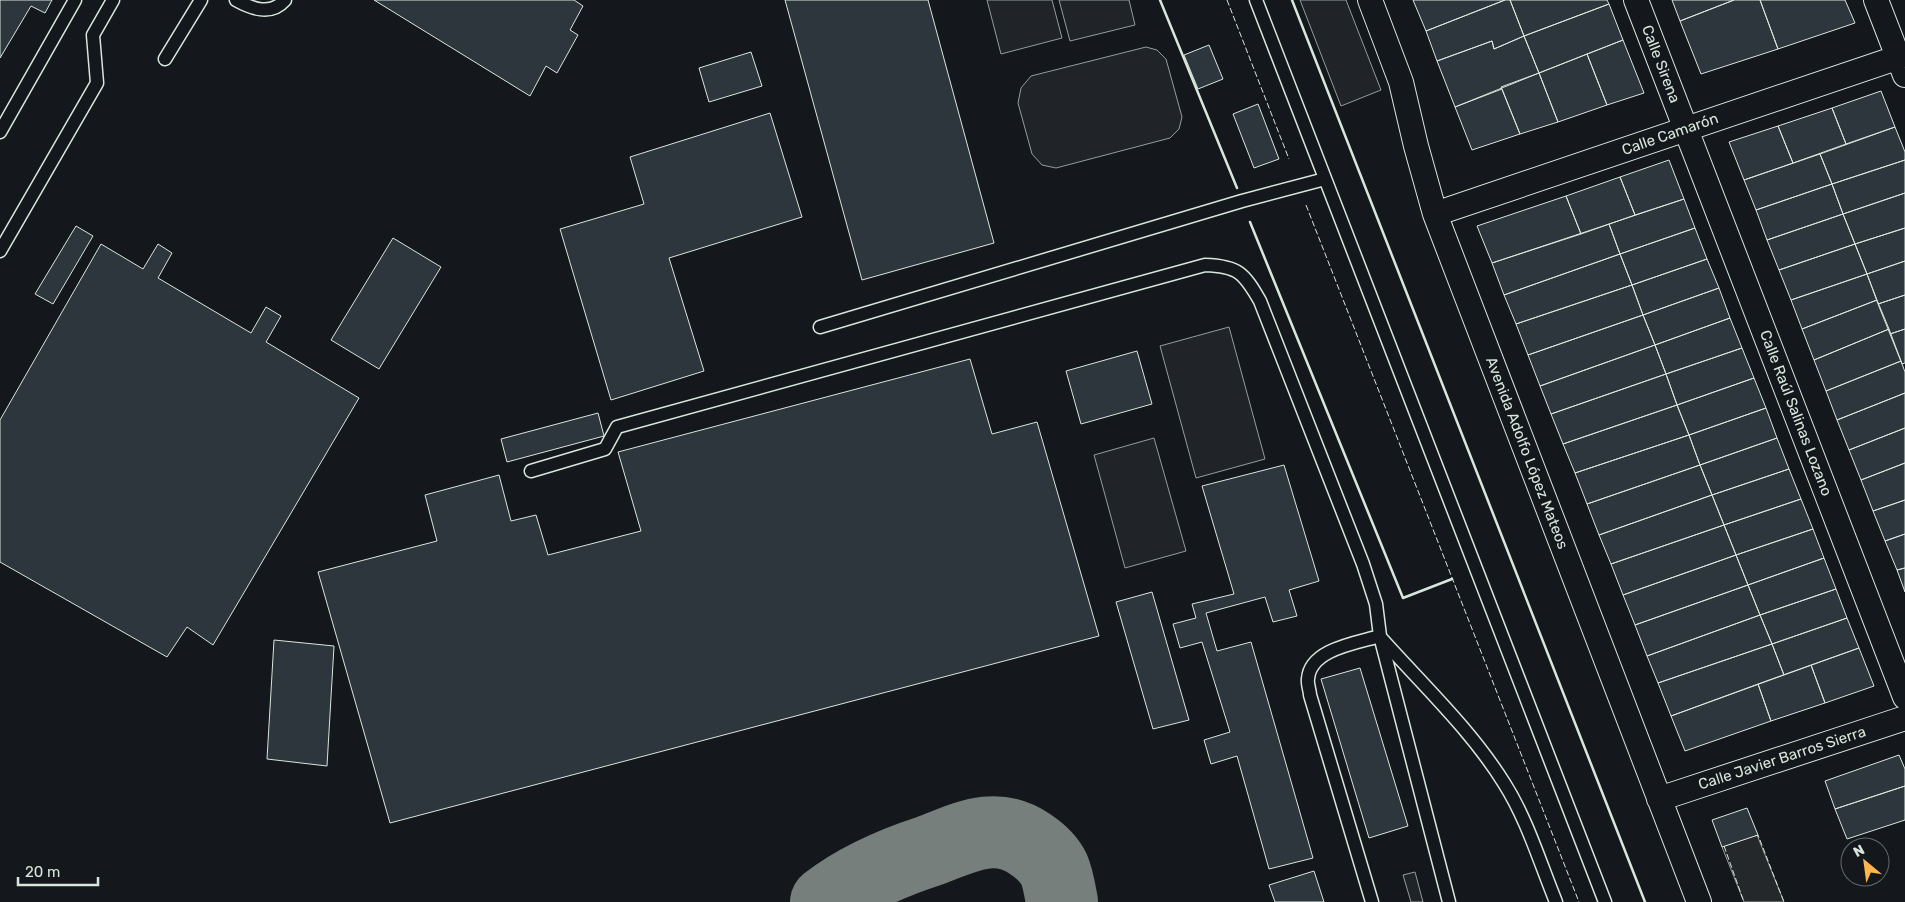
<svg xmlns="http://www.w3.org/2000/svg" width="1905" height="902" viewBox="0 0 1905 902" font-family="Rubik,sans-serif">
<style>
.green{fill:#202428;stroke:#939e99}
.parking{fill:#24282b;stroke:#939e99}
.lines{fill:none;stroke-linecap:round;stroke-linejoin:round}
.taxiway{stroke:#767f7c;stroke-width:72}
.building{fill:#2c363c;stroke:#d8e6dc}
.service-casing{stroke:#d8e6dc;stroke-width:15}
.minor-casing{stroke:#d8e6dc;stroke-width:26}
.service{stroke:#14181c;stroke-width:12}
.minor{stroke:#14181c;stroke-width:24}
.fence{stroke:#d8e6dc;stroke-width:1;stroke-dasharray:6 2.5;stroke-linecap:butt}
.wall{stroke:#d8e6dc;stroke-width:2.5}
.labels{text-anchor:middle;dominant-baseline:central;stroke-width:4;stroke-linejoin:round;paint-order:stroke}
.street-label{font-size:15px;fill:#d8e6dc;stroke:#14181c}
</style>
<rect width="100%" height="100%" fill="#14181c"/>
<path class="green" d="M 987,0 L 1052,0 L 1062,38 L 1001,54 Z
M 1059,0 L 1129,0 L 1135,25 L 1070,41 Z
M 1300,0 L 1346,0 L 1381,90 L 1341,106 Z
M 1146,47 L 1157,50 L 1166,59 L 1182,117 L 1179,129 L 1170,138 L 1056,168 L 1042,165 L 1032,154 L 1018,103 L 1021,88 L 1031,76 Z
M 1229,327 L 1265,459 L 1196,478 L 1160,346 Z
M 1154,438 L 1186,551 L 1125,568 L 1094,455 Z
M 1415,872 L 1423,902 L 1411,902 L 1403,875 Z"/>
<path class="parking" d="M 1757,835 L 1784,902 L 1744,902 L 1722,847 Z"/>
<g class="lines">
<path class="taxiway" d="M 826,902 C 857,878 892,863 929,851 C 964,838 995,820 1030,844 C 1039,850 1049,859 1054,869 C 1058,878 1060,891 1062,902"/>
</g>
<path class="building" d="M 0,0 L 52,0 L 45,13 L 31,6 L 0,58 Z
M 374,0 L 574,0 L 583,6 L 570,30 L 578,35 L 557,73 L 546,66 L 530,96 Z
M 785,0 L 928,0 L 994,243 L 862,280 Z
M 1413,0 L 1505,0 L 1426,31 Z
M 1505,0 L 1510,0 L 1524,36 L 1494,49 L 1492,41 L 1437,61 L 1426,31 Z
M 1510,0 L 1607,0 L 1609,4 L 1524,36 Z
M 1672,0 L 1734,0 L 1680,21 Z
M 1734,0 L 1760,0 L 1778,49 L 1701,74 L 1680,21 Z
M 1760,0 L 1845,0 L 1855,23 L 1778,49 Z
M 1609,4 L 1623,40 L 1539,73 L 1524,36 Z
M 1524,36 L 1539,73 L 1455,107 L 1437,61 L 1492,41 L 1494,49 Z
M 1623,40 L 1644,93 L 1607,105 L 1587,54 Z
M 1209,45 L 1223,79 L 1198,89 L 1184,55 Z
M 751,52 L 762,86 L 709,102 L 699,68 Z
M 1587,54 L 1607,105 L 1558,122 L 1539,73 Z
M 1539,73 L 1558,122 L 1520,134 L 1501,87 Z
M 1502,89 L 1520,134 L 1472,150 L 1455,107 Z
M 1881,91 L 1895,127 L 1846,144 L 1832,108 Z
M 1258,104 L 1279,159 L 1254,168 L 1233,114 Z
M 1832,108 L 1846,144 L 1793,163 L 1778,126 Z
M 770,113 L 802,217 L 669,258 L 704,371 L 611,400 L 560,229 L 644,204 L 630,157 Z
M 1778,126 L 1793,163 L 1744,180 L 1729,142 Z
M 1895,127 L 1905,152 L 1905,160 L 1832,184 L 1820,154 Z
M 1820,154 L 1832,184 L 1756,210 L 1744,180 Z
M 1669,160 L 1684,199 L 1635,215 L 1620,177 Z
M 1905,160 L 1905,193 L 1843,214 L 1832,184 Z
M 1620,177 L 1635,215 L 1581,234 L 1566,196 Z
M 1832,184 L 1843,214 L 1767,240 L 1756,210 Z
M 1905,193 L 1905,228 L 1855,244 L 1843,214 Z
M 1566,196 L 1581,234 L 1492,263 L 1477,226 Z
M 1684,199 L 1695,228 L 1620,254 L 1609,224 Z
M 1843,214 L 1855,244 L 1779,270 L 1767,240 Z
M 1609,224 L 1620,254 L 1504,295 L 1492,263 Z
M 76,226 L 93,236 L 53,304 L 35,294 Z
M 1695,228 L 1707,259 L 1632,285 L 1620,254 Z
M 1905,228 L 1905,261 L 1867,274 L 1855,244 Z
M 393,238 L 441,267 L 379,369 L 331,340 Z
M 101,244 L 143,269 L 158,244 L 172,253 L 158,278 L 251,333 L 266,307 L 281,316 L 266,342 L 359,398 L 213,645 L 187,627 L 167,657 L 0,562 L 0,420 Z
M 1855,244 L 1867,274 L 1791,300 L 1779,270 Z
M 1620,254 L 1632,285 L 1516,324 L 1504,295 Z
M 1707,259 L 1719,288 L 1643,315 L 1632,285 Z
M 1905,261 L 1905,295 L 1878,304 L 1867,274 Z
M 1867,274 L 1877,300 L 1802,329 L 1791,300 Z
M 1632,285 L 1643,315 L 1528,355 L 1516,324 Z
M 1719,288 L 1730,318 L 1655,345 L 1643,315 Z
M 1905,295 L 1905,329 L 1890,334 L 1878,304 Z
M 1877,300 L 1889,329 L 1814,360 L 1802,329 Z
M 1643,315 L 1655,345 L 1540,386 L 1528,355 Z
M 1730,318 L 1742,348 L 1666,374 L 1655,345 Z
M 1889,329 L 1901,361 L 1826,391 L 1814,360 Z
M 1905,329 L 1905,363 L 1902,364 L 1890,334 Z
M 1655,345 L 1666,374 L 1551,414 L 1540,386 Z
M 1742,348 L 1754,378 L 1677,405 L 1666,374 Z
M 1137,351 L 1152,404 L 1081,424 L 1066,371 Z
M 970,359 L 992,434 L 1037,422 L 1099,636 L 390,823 L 318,572 L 437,541 L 425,495 L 499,475 L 511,521 L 536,515 L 548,555 L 641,531 L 618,452 Z
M 1901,361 L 1905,372 L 1905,393 L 1837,420 L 1826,391 Z
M 1666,374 L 1677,405 L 1563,444 L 1551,414 Z
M 1754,378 L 1766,408 L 1689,435 L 1677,405 Z
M 1905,393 L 1905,428 L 1849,450 L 1837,420 Z
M 1677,405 L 1689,435 L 1575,473 L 1563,444 Z
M 1766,408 L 1777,438 L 1700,465 L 1689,435 Z
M 598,413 L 604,436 L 507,462 L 501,439 Z
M 1905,428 L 1905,463 L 1861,480 L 1849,450 Z
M 1689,435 L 1700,465 L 1587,504 L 1575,473 Z
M 1777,438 L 1789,469 L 1712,495 L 1700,465 Z
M 1905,463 L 1905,500 L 1873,511 L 1861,480 Z
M 1284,465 L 1319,581 L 1289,590 L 1297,616 L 1273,622 L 1265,597 L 1206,613 L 1217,651 L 1251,642 L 1313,858 L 1269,869 L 1237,756 L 1211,764 L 1204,740 L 1230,732 L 1202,642 L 1180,648 L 1173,624 L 1196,618 L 1192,604 L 1234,594 L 1202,486 Z
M 1700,465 L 1712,495 L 1599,535 L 1587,504 Z
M 1789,469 L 1801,499 L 1724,525 L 1712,495 Z
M 1712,495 L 1724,525 L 1611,564 L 1599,535 Z
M 1801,499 L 1813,529 L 1736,555 L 1724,525 Z
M 1905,500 L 1905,534 L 1885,541 L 1873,511 Z
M 1724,525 L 1736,555 L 1623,595 L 1611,564 Z
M 1813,529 L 1824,558 L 1748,585 L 1736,555 Z
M 1905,534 L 1905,568 L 1897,570 L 1885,541 Z
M 1736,555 L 1748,585 L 1635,625 L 1623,595 Z
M 1824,558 L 1836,589 L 1760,615 L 1748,585 Z
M 1905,568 L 1905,592 L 1897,570 Z
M 1748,585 L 1760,615 L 1647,656 L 1635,625 Z
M 1836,589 L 1847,618 L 1772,644 L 1760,615 Z
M 1152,592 L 1189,720 L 1153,729 L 1116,602 Z
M 1760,615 L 1772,644 L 1658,683 L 1647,656 Z
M 1847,618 L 1859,648 L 1784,675 L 1772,644 Z
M 274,640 L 334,646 L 327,766 L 267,759 Z
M 1772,644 L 1784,675 L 1671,716 L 1658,683 Z
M 1859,648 L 1874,686 L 1825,703 L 1811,665 Z
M 1811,665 L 1825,703 L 1771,721 L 1758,684 Z
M 1360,668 L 1408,826 L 1369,838 L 1321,679 Z
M 1758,684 L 1771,721 L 1685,751 L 1671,716 Z
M 1899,755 L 1905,769 L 1905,786 L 1835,809 L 1825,781 Z
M 1905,786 L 1905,820 L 1847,839 L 1835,809 Z
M 1747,808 L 1758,835 L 1722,847 L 1712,820 Z
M 1314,871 L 1324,902 L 1275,902 L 1269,885 Z"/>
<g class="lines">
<defs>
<path id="service" d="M 236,0 C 252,9 271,16 285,0
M 1256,0 L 1605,902
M 165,59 L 201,0
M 0,132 L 75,0
M 0,251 L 97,83 L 93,35 L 113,0
M 820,327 L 1242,201 L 1325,179
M 531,471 L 605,449 L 617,427 L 1205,265 C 1238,266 1244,273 1260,301 L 1363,564 L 1376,604 L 1380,636 L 1449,902
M 1381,638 C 1423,685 1471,730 1504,783 C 1527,819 1540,863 1556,902
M 1372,902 L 1310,695 C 1310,690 1307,684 1308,679 C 1310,649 1357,643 1380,636"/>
<path id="minor" d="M 1370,0 L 1401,82 L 1416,146 L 1435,214 L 1699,902
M 1636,0 L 1905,697
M 1876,0 L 1905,75
M 1435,214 L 1905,55
M 1659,799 L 1905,718"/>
</defs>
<use href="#service" class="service-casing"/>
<use href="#minor" class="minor-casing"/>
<use href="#service" class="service"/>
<use href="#minor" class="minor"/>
<path class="fence" d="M 1227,0 L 1289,159
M 1306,205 L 1579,902
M 1755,836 L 1758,835 L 1784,902
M 1724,846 L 1744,902"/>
<path class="wall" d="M 1160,0 L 1237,188
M 1292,0 L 1645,902
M 1250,222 L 1403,598 L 1452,579"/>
</g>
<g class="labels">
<g class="street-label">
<text transform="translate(1661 64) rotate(69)">Calle Sirena</text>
<text transform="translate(1670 134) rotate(-19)">Calle Camarón</text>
<text transform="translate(1796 413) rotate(69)">Calle Raúl Salinas Lozano</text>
<text transform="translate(1527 453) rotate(69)">Avenida Adolfo López Mateos</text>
<text transform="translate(1782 758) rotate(-18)">Calle Javier Barros Sierra</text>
</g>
</g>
<g transform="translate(1865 862) rotate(331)"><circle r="24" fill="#14181c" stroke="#626a69"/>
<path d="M0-4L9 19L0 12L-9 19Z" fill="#ffb74d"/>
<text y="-8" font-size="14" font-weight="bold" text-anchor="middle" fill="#d8e6dc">N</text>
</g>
<path d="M18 877v8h80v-8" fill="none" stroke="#d8e6dc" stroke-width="2.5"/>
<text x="25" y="877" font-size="15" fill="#d8e6dc" stroke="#14181c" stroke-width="4" paint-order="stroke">20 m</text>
</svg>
